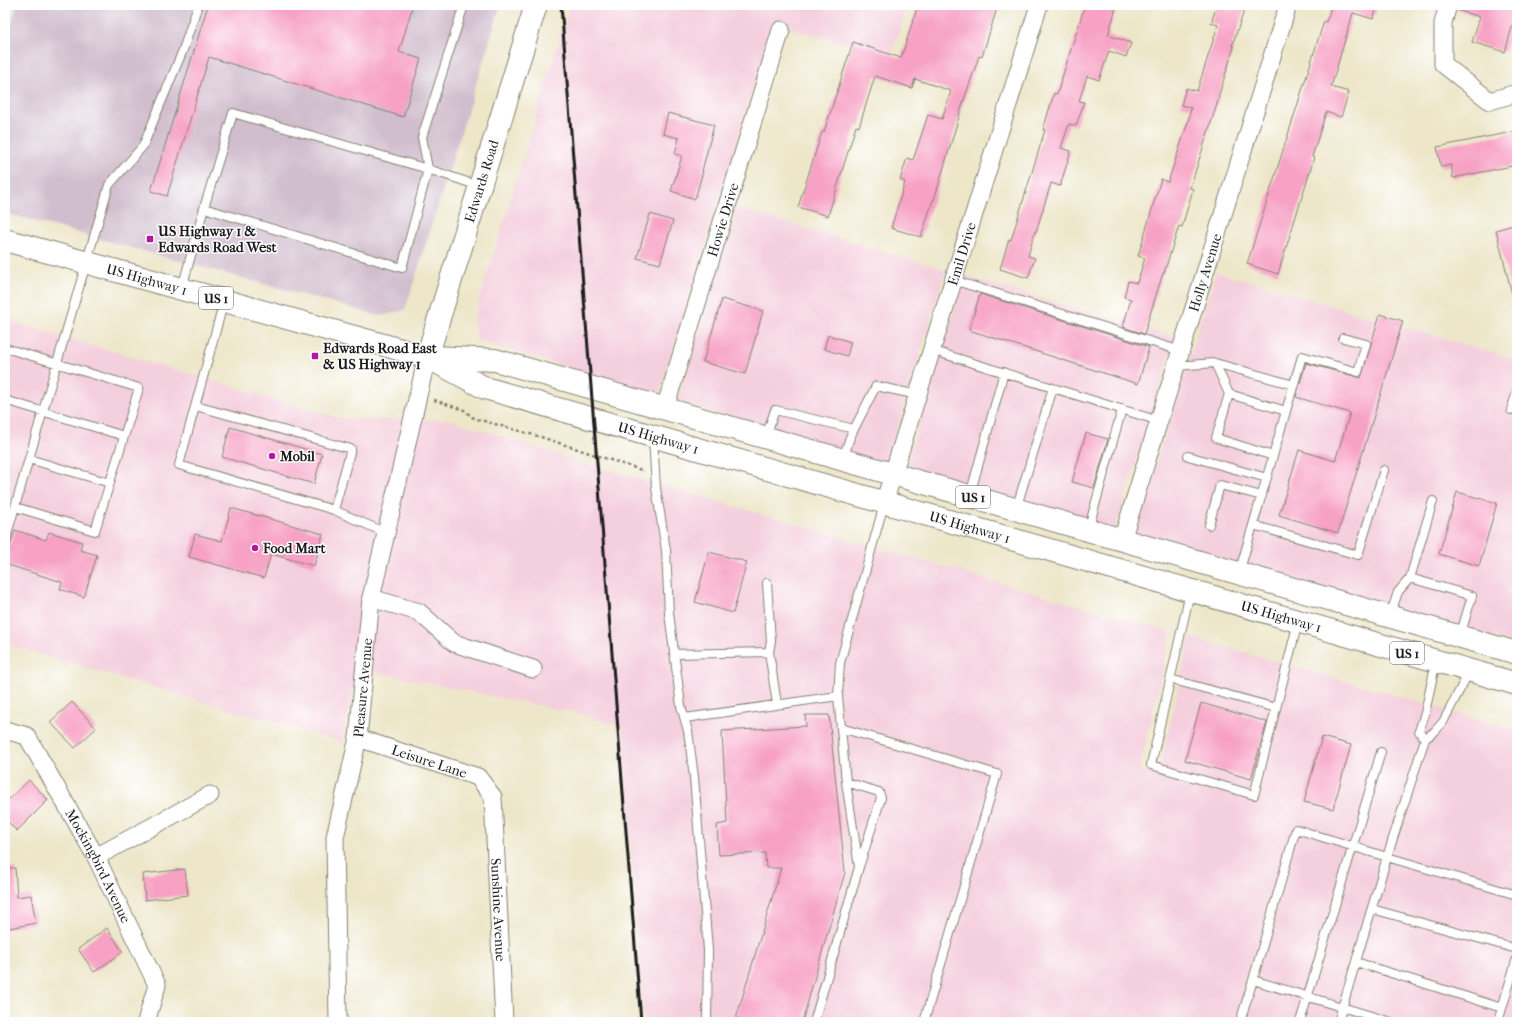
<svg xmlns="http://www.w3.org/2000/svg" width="1522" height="1027" viewBox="0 0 1522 1027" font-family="'IM FELL French Canon',serif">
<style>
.built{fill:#f4cfdd}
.industrial{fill:#d0bdcd}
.building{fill:#f7a1c5}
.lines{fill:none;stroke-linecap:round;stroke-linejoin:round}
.lane-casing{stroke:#848172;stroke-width:10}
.street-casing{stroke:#848172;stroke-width:19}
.secondary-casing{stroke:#848172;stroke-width:24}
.primary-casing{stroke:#848172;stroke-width:24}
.path{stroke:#848172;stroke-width:2.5;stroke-dasharray:3 3;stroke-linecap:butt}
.lane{stroke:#fff;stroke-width:8}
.street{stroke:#fff;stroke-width:17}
.secondary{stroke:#fff;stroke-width:22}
.primary{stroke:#fff;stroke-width:22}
.rail{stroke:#1c1c1c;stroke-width:3}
.poi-dot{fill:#b5179e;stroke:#fff;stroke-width:1.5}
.labels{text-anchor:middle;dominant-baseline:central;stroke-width:3;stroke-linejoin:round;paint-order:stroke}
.shield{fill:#fff;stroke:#606060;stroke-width:1}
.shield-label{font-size:13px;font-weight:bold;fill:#1c1c1c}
.street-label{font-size:14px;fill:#1c1c1c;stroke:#fff}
.poi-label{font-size:14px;font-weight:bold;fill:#1c1c1c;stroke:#fff;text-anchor:start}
</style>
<rect width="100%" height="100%" fill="#fff"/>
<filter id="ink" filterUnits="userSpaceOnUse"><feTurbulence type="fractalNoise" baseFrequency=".025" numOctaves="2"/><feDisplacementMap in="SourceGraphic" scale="8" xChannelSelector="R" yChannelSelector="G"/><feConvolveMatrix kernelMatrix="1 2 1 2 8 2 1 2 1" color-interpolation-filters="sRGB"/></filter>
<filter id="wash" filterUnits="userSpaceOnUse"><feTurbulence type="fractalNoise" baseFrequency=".012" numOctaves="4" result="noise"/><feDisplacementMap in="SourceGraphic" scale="16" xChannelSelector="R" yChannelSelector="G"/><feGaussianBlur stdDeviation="0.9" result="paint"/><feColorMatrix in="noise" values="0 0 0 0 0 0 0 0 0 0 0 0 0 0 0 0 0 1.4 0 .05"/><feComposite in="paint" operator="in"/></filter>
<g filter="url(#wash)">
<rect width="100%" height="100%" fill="#ede6c9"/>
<path class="built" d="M 570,5 L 907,5 L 892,55 L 791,29 L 793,25 L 774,20 L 659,395 L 477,340 L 473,320 Z
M 737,208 L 946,270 L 886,464 L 677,401 Z
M 1216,272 L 1517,360 L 1517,644 L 1134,534 Z
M 965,276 L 1175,338 L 1115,529 L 905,469 Z
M 5,320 L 343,419 L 450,420 L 601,468 L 1171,632 L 1139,771 L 1158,775 L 1190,637 L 1517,730 L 1517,1022 L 644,1022 L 622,727 L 576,713 L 359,669 L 342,742 L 5,644 Z"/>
<path class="industrial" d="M 17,5 L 501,5 L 405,310 L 380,316 L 5,213 L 5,45 Z"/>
<g id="blocks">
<path class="building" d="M 208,5 L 413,5 L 399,52 L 421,59 L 403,117 L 209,57 L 167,196 L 151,191 Z
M 918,5 L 998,5 L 982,57 L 979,56 L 963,103 L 934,200 L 933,200 L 921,237 L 891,228 L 905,182 L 900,180 L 907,158 L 913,160 L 928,115 L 942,119 L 951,91 L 915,79 L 912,88 L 875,76 L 859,127 L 856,126 L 828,216 L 798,207 L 822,132 L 824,132 L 853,42 L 901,58 Z
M 1085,5 L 1117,5 L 1108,35 L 1131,43 L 1126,57 L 1109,51 L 1099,80 L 1087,76 L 1079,101 L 1084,102 L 1076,126 L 1069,124 L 1061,148 L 1071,151 L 1060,186 L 1051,183 L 1036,232 L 1035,231 L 1028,256 L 1035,258 L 1028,278 L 1000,269 L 1009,239 L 1011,240 L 1045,130 L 1043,130 L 1054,93 L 1057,94 Z
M 1217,5 L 1246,5 L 1232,46 L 1234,47 L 1218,98 L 1219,98 L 1190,188 L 1193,189 L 1182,227 L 1179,226 L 1164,273 L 1163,273 L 1144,334 L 1123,327 L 1131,299 L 1124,297 L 1128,281 L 1137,283 L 1145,258 L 1138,256 L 1161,179 L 1168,182 L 1188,122 L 1191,108 L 1181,105 L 1186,88 L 1197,91 L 1218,25 L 1211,23 Z
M 1332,5 L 1378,5 L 1373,19 L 1353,13 L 1331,87 L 1349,92 L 1341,117 L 1326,112 L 1312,157 L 1314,158 L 1278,274 L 1247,264 L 1324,21 L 1326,22 Z
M 1458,5 L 1517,5 L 1517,10 L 1505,52 L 1472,42 L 1480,17 L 1457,10 Z
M 668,113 L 714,125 L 702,171 L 703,171 L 695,199 L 671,191 L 682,156 L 675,154 L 679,138 L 663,134 Z
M 1517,131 L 1517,165 L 1453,178 L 1451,165 L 1441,167 L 1437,147 Z
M 650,214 L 673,221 L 660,264 L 637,258 Z
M 1517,224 L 1517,293 L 1512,294 L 1496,230 Z
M 980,294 L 1149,347 L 1138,384 L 969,330 Z
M 722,299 L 763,311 L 745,374 L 703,362 Z
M 1380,314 L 1403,321 L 1338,533 L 1279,515 L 1299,450 L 1335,461 L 1350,413 L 1296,397 L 1306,363 L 1361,378 Z
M 828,335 L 851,342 L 847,356 L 824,349 Z
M 230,427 L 322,454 L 314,484 L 222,457 Z
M 1086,433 L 1108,439 L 1094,488 L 1072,482 Z
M 1457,492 L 1497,503 L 1479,566 L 1439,554 Z
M 231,508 L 323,534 L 314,566 L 271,554 L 264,578 L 189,557 L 195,534 L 222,541 Z
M 15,530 L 46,540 L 49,532 L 82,542 L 80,550 L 97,555 L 84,597 L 60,589 L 62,582 L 5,564 Z
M 709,552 L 747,562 L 733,613 L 695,602 Z
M 72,702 L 96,728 L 75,748 L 50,722 Z
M 1201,703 L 1267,722 L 1251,779 L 1185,760 Z
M 805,715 L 829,715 L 845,872 L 802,1022 L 735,1022 L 781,868 L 766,868 L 765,853 L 719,855 L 717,825 L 727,823 L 722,731 L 806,726 Z
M 1322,737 L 1351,745 L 1333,809 L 1304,802 Z
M 29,780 L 48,800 L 17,831 L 5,819 L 5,803 Z
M 5,868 L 15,868 L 17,897 L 31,895 L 36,923 L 5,929 Z
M 185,869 L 188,895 L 145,900 L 143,874 Z
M 107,928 L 123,952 L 94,972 L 78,949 Z"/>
</g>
</g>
<g filter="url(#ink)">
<use href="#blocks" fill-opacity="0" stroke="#848172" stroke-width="1"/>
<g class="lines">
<defs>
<path id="lane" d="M 464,5 L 422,137 L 428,169 L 479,186
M 233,113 L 428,169 L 402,268 L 204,208 Z
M 953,280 L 1181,351
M 182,288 L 204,208
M 224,301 L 179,465 L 334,510 L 386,533
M 5,348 L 139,388 L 95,531 L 15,507
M 931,350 L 1159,421
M 1215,363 L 1229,394
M 1176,366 L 1215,363 L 1294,385
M 5,400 L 124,436
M 196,406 L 351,449 L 334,510
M 1511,410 L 1517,392
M 766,436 L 775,410 L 854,429
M 653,437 L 656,488 L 666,550 L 669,613 L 681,706 L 688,731 L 694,777 L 708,950 L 707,1022
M 1188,456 L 1267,478
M 1273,456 L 1216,438 L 1229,394 L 1286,411
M 29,459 L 110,483
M 843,459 L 850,437 L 876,386 L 918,395
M 970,495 L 1004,372
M 1016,509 L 1053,388
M 1209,525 L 1220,485 L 1262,496
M 1253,525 L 1302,356 L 1358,372 L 1366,344 L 1343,338
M 1088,530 L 1122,409
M 5,541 L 109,185 L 143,146 L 183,50 L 198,5
M 1239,573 L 1253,525 L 1358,555 L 1384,470
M 1410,578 L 1433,501
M 1190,592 L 1151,765 L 1254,795 L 1298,622
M 1390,616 L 1398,592 L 1410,578 L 1472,596 L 1460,636
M 769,652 L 777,704
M 674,654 L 769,652 L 771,641 L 767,583
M 1170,679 L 1276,708
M 685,718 L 838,696
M 841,728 L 997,774 L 924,1022
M 1425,739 L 1419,731 L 1425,713 L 1436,661
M 846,782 L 879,792 L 881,798 L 860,864
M 1372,909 L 1517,949
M 1356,962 L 1502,1008
M 814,1022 L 859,867 L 846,782 L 838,696 L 840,663 L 884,504
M 1240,1022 L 1253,980
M 1300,1022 L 1381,752
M 1338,1022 L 1387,857 L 1425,739 L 1435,731 L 1443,722 L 1469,672
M 1391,1022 L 1253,980 L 1296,829 L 1387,857 L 1517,895
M 1498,1022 L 1517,958"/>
<g id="street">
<path d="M 1448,5 L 1443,23 L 1443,64 L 1490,101 L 1517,93"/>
<path id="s1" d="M 665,408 L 781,30"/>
<path id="s2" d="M 884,503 L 1039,5"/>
<path id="s3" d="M 1122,540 L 1288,5"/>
<path d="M 371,598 L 419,612 L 454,643 L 533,669"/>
<path id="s4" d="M 5,730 L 27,736 L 96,857 L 157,985 L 146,1022"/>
<path id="s5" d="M 358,738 L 478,777 L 493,797 L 504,1022"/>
<path d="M 96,857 L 210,795"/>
<path id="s6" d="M 338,1022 L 335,837 L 358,738 L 371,598 L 427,357"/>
</g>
<g id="secondary">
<path id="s7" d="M 427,357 L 536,5"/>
</g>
<g id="primary">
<path id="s8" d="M 5,240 L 427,357 L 485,388 L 1517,684"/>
<path d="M 434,357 L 495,360 L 1517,653"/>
</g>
</defs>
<use href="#lane" class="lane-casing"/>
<use href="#street" class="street-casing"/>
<use href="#secondary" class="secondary-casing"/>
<use href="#primary" class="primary-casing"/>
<path class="path" d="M 434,400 L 464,410 L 472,417 L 477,419 L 541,437 L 644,471"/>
<use href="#lane" class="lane"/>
<use href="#street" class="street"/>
<use href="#secondary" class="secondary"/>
<use href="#primary" class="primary"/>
<path class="rail" d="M 561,5 L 641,1022"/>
</g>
</g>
<g class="poi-dot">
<rect x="146" y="235" width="8" height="8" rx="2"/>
<rect x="311" y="352" width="8" height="8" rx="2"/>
<circle cx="272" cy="456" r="4"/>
<circle cx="255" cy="548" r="4"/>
</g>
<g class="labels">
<g class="shield">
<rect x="199" y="287" width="34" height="22" rx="3"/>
<rect x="956" y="486" width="34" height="22" rx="3"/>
<rect x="1390" y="642" width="34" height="22" rx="3"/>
</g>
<g class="shield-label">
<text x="216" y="298">US 1</text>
<text x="973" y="497">US 1</text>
<text x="1407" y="653">US 1</text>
</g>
<g class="street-label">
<text stroke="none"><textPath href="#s7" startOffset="184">Edwards Road</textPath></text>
<text stroke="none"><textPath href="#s1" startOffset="197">Howie Drive</textPath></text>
<text stroke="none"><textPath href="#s2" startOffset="261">Emil Drive</textPath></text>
<text stroke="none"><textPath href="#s3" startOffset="280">Holly Avenue</textPath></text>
<text stroke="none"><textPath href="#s8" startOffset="147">US Highway 1</textPath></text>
<text stroke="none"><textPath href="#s8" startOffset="684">US Highway 1</textPath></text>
<text stroke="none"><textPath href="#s8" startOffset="1008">US Highway 1</textPath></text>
<text stroke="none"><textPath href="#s8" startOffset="1332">US Highway 1</textPath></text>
<text stroke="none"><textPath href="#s6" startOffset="337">Pleasure Avenue</textPath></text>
<text stroke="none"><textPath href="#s5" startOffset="75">Leisure Lane</textPath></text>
<text stroke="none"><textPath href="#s4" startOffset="171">Mockingbird Avenue</textPath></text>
<text stroke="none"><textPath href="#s5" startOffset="264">Sunshine Avenue</textPath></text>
</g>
<g class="poi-label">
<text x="158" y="231">US Highway 1 &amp;<tspan x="158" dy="16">Edwards Road West</tspan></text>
<text x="323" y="348">Edwards Road East<tspan x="323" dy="16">&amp; US Highway 1</tspan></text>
<text x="280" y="456">Mobil</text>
<text x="263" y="548">Food Mart</text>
</g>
</g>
<rect width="1522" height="1027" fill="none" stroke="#fff" stroke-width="20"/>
</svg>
